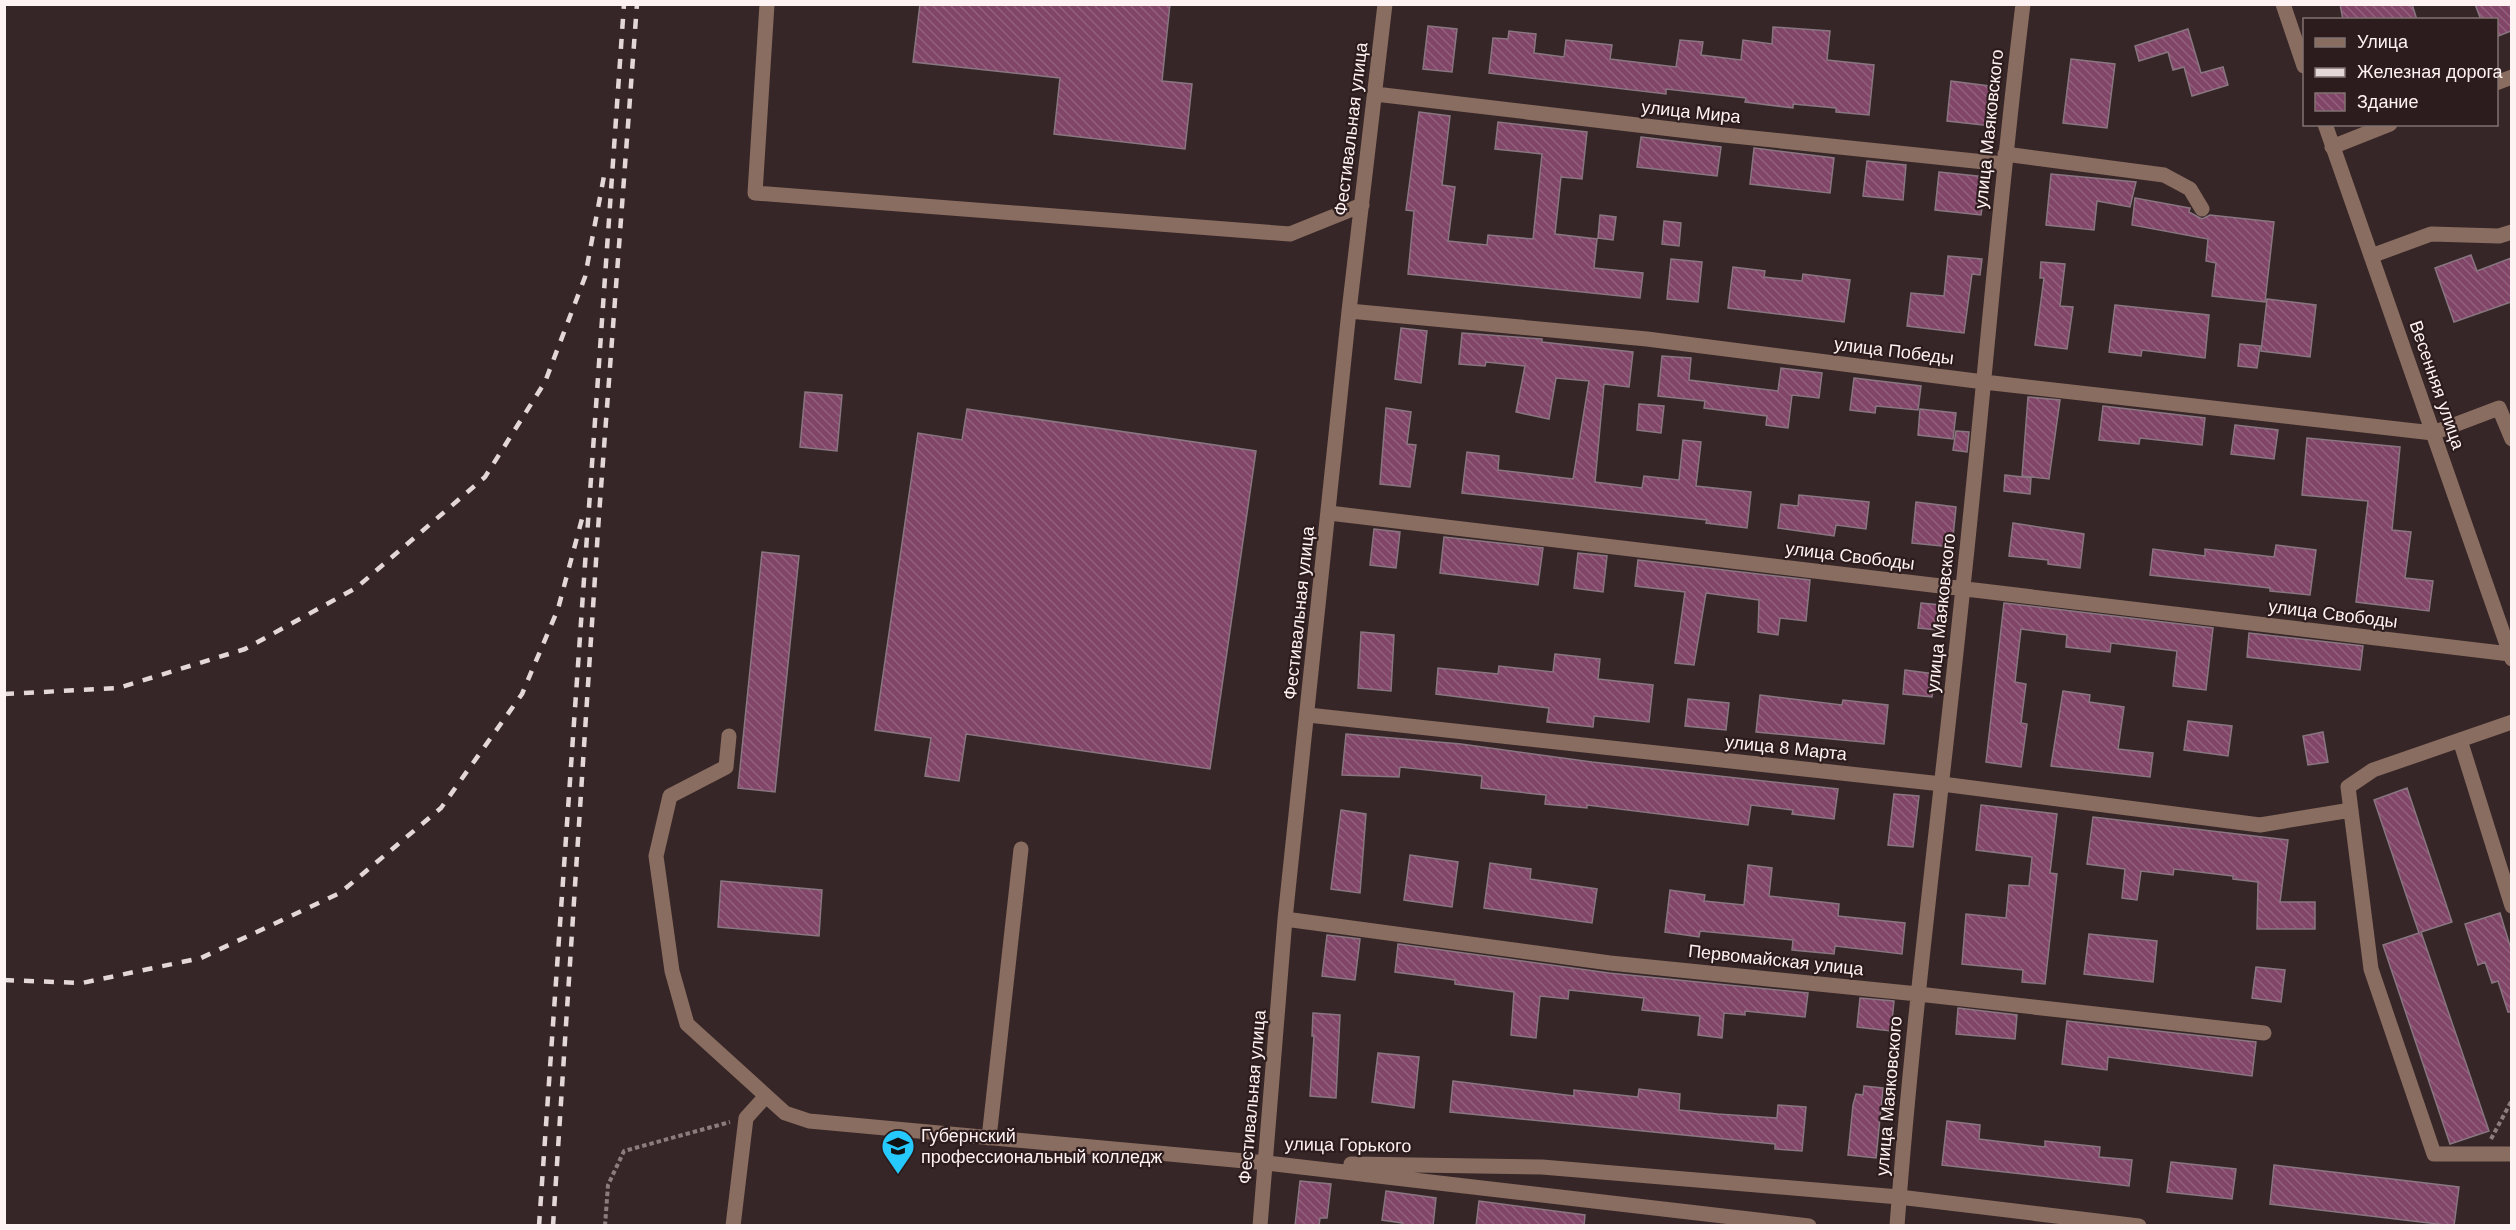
<svg xmlns="http://www.w3.org/2000/svg" width="2516" height="1230" viewBox="0 0 2516 1230" font-family="Helvetica,sans-serif">
<style>
.building{fill:url(#building-back-hatch);stroke:#887680;stroke-width:1.5}
.lines{fill:none;stroke-linecap:round;stroke-linejoin:round}
.path{stroke:#8c7d7d;stroke-width:4;stroke-dasharray:4.5 3;stroke-linecap:butt}
.minor{stroke:#896d60;stroke-width:15}
.rail{stroke:#e4d7d7;stroke-width:4.5;stroke-dasharray:10 10;stroke-linecap:butt}
.labels{text-anchor:middle;dominant-baseline:central;stroke-width:4.5;stroke-linejoin:round;paint-order:stroke}
.street-label{font-size:18px;fill:#fef2f2;stroke:#2d1c1d}
.poi-label{font-size:18px;fill:#fef2f2;stroke:#2d1c1d;text-anchor:start}
</style>
<defs>
<pattern id="building-back-hatch" width="6" height="6" patternUnits="userSpaceOnUse" patternTransform="scale(1.5)"><rect width="6" height="6" fill="#804567"/><path d="M-1 5l2 2M0 0l6 6M5-1l2 2" fill="none" stroke="#93607d"/></pattern>
</defs>
<rect width="100%" height="100%" fill="#372627"/>
<path class="building" d="M 920,4 L 1170,4 L 1162,81 L 1192,84 L 1185,149 L 1054,134 L 1060,78 L 913,62 Z
M 2340,4 L 2412,4 L 2417,20 L 2343,20 Z
M 2475,4 L 2511,4 L 2511,31 L 2496,37 L 2496,20 L 2481,20 Z
M 1428,26 L 1457,29 L 1452,72 L 1423,69 Z
M 1773,27 L 1830,31 L 1827,60 L 1874,65 L 1869,115 L 1836,112 L 1836,108 L 1793,104 L 1793,108 L 1745,102 L 1746,98 L 1666,89 L 1666,94 L 1489,73 L 1493,38 L 1508,39 L 1509,31 L 1536,34 L 1534,53 L 1564,57 L 1566,40 L 1612,45 L 1610,59 L 1676,67 L 1680,40 L 1703,42 L 1701,55 L 1741,60 L 1743,40 L 1772,44 Z
M 2188,29 L 2201,73 L 2223,67 L 2228,85 L 2192,96 L 2184,67 L 2173,70 L 2168,52 L 2139,61 L 2135,46 Z
M 2071,59 L 2115,64 L 2107,128 L 2063,123 Z
M 1951,81 L 1997,87 L 1992,126 L 1947,121 Z
M 1419,112 L 1450,116 L 1442,185 L 1455,187 L 1448,241 L 1487,245 L 1488,235 L 1533,239 L 1542,154 L 1495,149 L 1498,122 L 1587,132 L 1582,179 L 1561,177 L 1555,234 L 1597,239 L 1594,268 L 1643,273 L 1640,298 L 1408,274 L 1414,211 L 1406,210 Z
M 1641,137 L 1721,147 L 1717,176 L 1637,167 Z
M 1754,148 L 1834,158 L 1830,193 L 1750,184 Z
M 1867,161 L 1906,165 L 1903,200 L 1863,196 Z
M 1939,172 L 1986,177 L 1981,215 L 1935,210 Z
M 2051,174 L 2136,182 L 2130,207 L 2097,201 L 2094,230 L 2046,225 Z
M 2135,198 L 2190,208 L 2189,212 L 2202,219 L 2210,215 L 2274,222 L 2265,302 L 2212,296 L 2216,263 L 2206,261 L 2208,239 L 2132,225 Z
M 1600,215 L 1616,217 L 1613,240 L 1598,238 Z
M 1664,221 L 1681,223 L 1679,246 L 1662,244 Z
M 2471,255 L 2477,271 L 2511,258 L 2511,302 L 2454,322 L 2435,268 Z
M 1948,256 L 1982,259 L 1980,275 L 1972,274 L 1964,333 L 1907,326 L 1911,293 L 1944,296 Z
M 1671,259 L 1702,262 L 1698,302 L 1667,299 Z
M 2041,262 L 2065,264 L 2060,306 L 2073,307 L 2067,349 L 2035,345 L 2044,278 L 2040,278 Z
M 1733,267 L 1765,271 L 1764,277 L 1802,281 L 1803,274 L 1850,280 L 1844,322 L 1728,308 Z
M 2267,299 L 2316,305 L 2310,357 L 2261,351 Z
M 2115,305 L 2209,315 L 2205,358 L 2142,350 L 2141,356 L 2109,352 Z
M 1401,328 L 1427,331 L 1421,383 L 1395,379 Z
M 1462,333 L 1542,339 L 1542,342 L 1633,352 L 1629,387 L 1604,384 L 1595,482 L 1642,488 L 1644,476 L 1679,480 L 1683,440 L 1701,442 L 1696,486 L 1751,492 L 1747,528 L 1706,523 L 1707,520 L 1462,493 L 1467,452 L 1499,456 L 1498,470 L 1573,479 L 1589,381 L 1556,378 L 1549,419 L 1516,412 L 1525,366 L 1486,362 L 1485,366 L 1459,364 Z
M 2240,344 L 2260,346 L 2257,368 L 2238,366 Z
M 1662,356 L 1691,358 L 1689,380 L 1778,391 L 1781,368 L 1822,373 L 1819,398 L 1792,395 L 1788,428 L 1766,425 L 1767,416 L 1704,408 L 1705,401 L 1658,396 Z
M 1854,378 L 1921,386 L 1918,410 L 1876,406 L 1875,413 L 1850,410 Z
M 805,392 L 842,395 L 837,451 L 800,447 Z
M 2028,397 L 2060,400 L 2049,479 L 2022,476 Z
M 1639,404 L 1664,406 L 1661,433 L 1637,430 Z
M 2103,406 L 2205,418 L 2202,445 L 2140,438 L 2139,444 L 2099,440 Z
M 1386,408 L 1411,412 L 1407,444 L 1416,445 L 1410,487 L 1380,484 Z
M 967,409 L 1256,451 L 1210,769 L 966,734 L 959,781 L 925,776 L 931,738 L 875,730 L 918,433 L 962,440 Z
M 1920,409 L 1956,413 L 1953,439 L 1918,435 Z
M 2235,425 L 2278,430 L 2274,459 L 2231,454 Z
M 1956,431 L 1969,432 L 1967,452 L 1953,450 Z
M 2307,438 L 2400,447 L 2392,530 L 2411,532 L 2405,578 L 2433,581 L 2429,611 L 2356,602 L 2368,501 L 2302,495 Z
M 2005,475 L 2031,478 L 2030,494 L 2004,491 Z
M 1799,495 L 1869,502 L 1866,529 L 1836,525 L 1834,536 L 1778,528 L 1781,504 L 1798,506 Z
M 1916,502 L 1956,507 L 1952,547 L 1912,543 Z
M 2013,523 L 2084,534 L 2080,568 L 2048,564 L 2048,560 L 2009,556 Z
M 1374,529 L 1400,532 L 1396,568 L 1370,565 Z
M 1444,537 L 1543,548 L 1538,585 L 1440,573 Z
M 2276,545 L 2316,550 L 2310,595 L 2270,591 L 2270,588 L 2150,575 L 2153,549 L 2205,556 L 2205,549 L 2274,557 Z
M 762,552 L 799,556 L 775,792 L 738,788 Z
M 1578,553 L 1607,556 L 1603,592 L 1574,588 Z
M 1638,560 L 1810,580 L 1806,621 L 1780,618 L 1778,635 L 1758,632 L 1759,600 L 1706,593 L 1694,665 L 1675,663 L 1685,592 L 1635,586 Z
M 1921,603 L 1941,605 L 1938,630 L 1918,628 Z
M 2004,603 L 2213,628 L 2206,690 L 2173,686 L 2177,651 L 2111,643 L 2110,652 L 2066,647 L 2067,635 L 2021,629 L 2015,682 L 2026,684 L 2021,723 L 2027,724 L 2021,767 L 1986,762 Z
M 1361,632 L 1394,635 L 1391,691 L 1358,688 Z
M 2249,633 L 2363,646 L 2360,670 L 2247,657 Z
M 1555,654 L 1600,659 L 1598,679 L 1653,685 L 1649,722 L 1594,716 L 1593,727 L 1547,722 L 1549,708 L 1436,694 L 1438,668 L 1498,674 L 1499,666 L 1553,672 Z
M 1905,670 L 1935,674 L 1932,697 L 1903,694 Z
M 2063,691 L 2090,695 L 2089,702 L 2124,707 L 2118,749 L 2153,753 L 2150,777 L 2051,766 Z
M 1760,695 L 1842,705 L 1843,700 L 1888,705 L 1884,744 L 1756,732 Z
M 1688,699 L 1729,703 L 1726,730 L 1685,726 Z
M 2188,721 L 2232,726 L 2228,756 L 2184,750 Z
M 2323,732 L 2328,762 L 2308,765 L 2303,736 Z
M 1346,734 L 1461,744 L 1592,762 L 1838,789 L 1834,819 L 1792,814 L 1793,810 L 1751,805 L 1748,825 L 1587,805 L 1587,808 L 1545,804 L 1546,795 L 1481,788 L 1482,776 L 1400,767 L 1399,777 L 1342,775 Z
M 2407,788 L 2452,922 L 2421,932 L 2489,1131 L 2450,1144 L 2383,945 L 2419,933 L 2374,800 Z
M 1894,794 L 1919,796 L 1913,847 L 1888,845 Z
M 1981,805 L 2057,814 L 2050,873 L 2057,874 L 2045,984 L 2022,982 L 2023,970 L 1962,964 L 1966,914 L 2006,918 L 2009,885 L 2029,886 L 2032,857 L 1976,850 Z
M 1341,810 L 1366,814 L 1360,893 L 1331,889 Z
M 2093,817 L 2288,840 L 2280,902 L 2315,902 L 2315,929 L 2257,929 L 2258,882 L 2233,879 L 2233,876 L 2174,869 L 2173,875 L 2141,871 L 2137,900 L 2122,898 L 2125,869 L 2087,864 Z
M 1410,855 L 1458,862 L 1452,907 L 1404,900 Z
M 1490,863 L 1531,869 L 1530,879 L 1597,889 L 1592,923 L 1484,908 Z
M 1748,865 L 1772,868 L 1769,896 L 1839,904 L 1838,916 L 1905,923 L 1902,954 L 1835,946 L 1834,954 L 1792,950 L 1793,940 L 1700,931 L 1699,937 L 1665,932 L 1670,890 L 1705,895 L 1704,901 L 1744,905 Z
M 721,881 L 822,890 L 819,936 L 718,927 Z
M 2500,913 L 2511,949 L 2511,1012 L 2508,1012 L 2498,981 L 2492,983 L 2485,962 L 2478,965 L 2465,924 Z
M 2089,934 L 2157,941 L 2153,982 L 2084,974 Z
M 1327,935 L 1360,939 L 1355,980 L 1322,976 Z
M 1398,944 L 1609,973 L 1808,993 L 1805,1017 L 1745,1011 L 1745,1015 L 1724,1013 L 1722,1038 L 1698,1035 L 1700,1016 L 1642,1010 L 1644,998 L 1569,990 L 1568,999 L 1540,996 L 1536,1038 L 1511,1035 L 1514,992 L 1455,984 L 1455,980 L 1395,972 Z
M 2256,967 L 2285,970 L 2281,1002 L 2252,998 Z
M 1860,998 L 1894,1001 L 1891,1031 L 1857,1027 Z
M 1958,1008 L 2017,1015 L 2015,1039 L 1956,1034 Z
M 1313,1013 L 1340,1015 L 1336,1098 L 1310,1096 L 1314,1036 L 1312,1036 Z
M 2067,1021 L 2256,1042 L 2252,1076 L 2108,1057 L 2107,1070 L 2062,1064 Z
M 1378,1053 L 1419,1057 L 1414,1108 L 1372,1102 Z
M 1453,1081 L 1574,1096 L 1574,1090 L 1638,1097 L 1639,1089 L 1680,1094 L 1679,1110 L 1718,1114 L 1777,1118 L 1778,1105 L 1806,1107 L 1802,1151 L 1775,1149 L 1775,1144 L 1450,1112 Z
M 1864,1086 L 1883,1088 L 1876,1158 L 1848,1155 L 1853,1105 L 1856,1094 L 1863,1095 Z
M 1947,1121 L 1980,1125 L 1979,1139 L 2045,1147 L 2045,1141 L 2100,1147 L 2099,1157 L 2132,1160 L 2129,1186 L 1942,1165 Z
M 2171,1162 L 2236,1169 L 2232,1199 L 2167,1192 Z
M 2274,1165 L 2459,1187 L 2454,1226 L 2270,1204 Z
M 1300,1181 L 1331,1184 L 1327,1218 L 1320,1218 L 1319,1226 L 1295,1226 Z
M 1386,1191 L 1436,1198 L 1433,1226 L 1402,1226 L 1402,1223 L 1382,1220 Z
M 1479,1201 L 1585,1215 L 1584,1226 L 1476,1226 Z"/>
<g class="lines">
<path class="path" d="M 2491,1139 L 2512,1100
M 605,1226 L 608,1185 L 624,1151 L 730,1122"/>
<path class="minor" d="M 767,4 L 755,193 L 1290,234 L 1362,205
M 2283,4 L 2304,66
M 2496,83 L 2512,77
M 1375,94 L 1714,134 L 2004,164
M 2325,124 L 2512,659
M 2332,147 L 2390,124
M 2005,154 L 2164,175 L 2190,189 L 2202,209
M 2371,256 L 2431,234 L 2499,236 L 2512,232
M 1349,311 L 1647,339 L 1984,382 L 2433,433 L 2499,408 L 2512,439
M 1329,513 L 2510,654
M 1308,715 L 1942,784 L 2260,825 L 2351,810
M 2512,722 L 2373,770 L 2348,787 L 2371,969 L 2434,1154 L 2512,1154
M 729,736 L 726,767 L 670,796 L 656,856 L 672,971 L 687,1024 L 785,1113 L 809,1121 L 1267,1163 L 1809,1226
M 2460,740 L 2512,906
M 1285,919 L 1610,963 L 1918,994 L 2264,1033
M 989,1138 L 1021,849
M 1351,1164 L 1542,1167 L 1899,1197 L 2139,1226
M 733,1226 L 746,1118 L 765,1097
M 1260,1226 L 1285,919 L 1349,311 L 1385,4
M 1897,1226 C 1913,1012 1941,800 1963,587 C 1984,393 1999,198 2023,4"/>
<path class="rail" d="M 4,694 L 118,688 L 245,649 L 356,588 L 485,477 L 545,382 L 585,277 L 604,176
M 4,980 L 82,983 L 201,958 L 340,893 L 441,808 L 522,694 L 558,609 L 583,515
M 539,1226 L 624,4
M 553,1226 L 599,515 L 637,4"/>
</g>
<defs>
<symbol id="university-pin" viewBox="-11 -11 22 30"><path d="M0 17L-7.5 6A9.5 9.5 0 1 1 7.5 6Z" fill="#26c9fe" stroke="#2d1c1d"/><path d="M0-5L7-2L0 1L-7-2ZM-4 1L0 2.5L4 1V4Q0 6-4 4Z" fill="#111"/></symbol>
</defs>
<g fill-rule="evenodd">
<use href="#university-pin" x="879" y="1127" width="38" height="52"/>
</g>
<g class="labels">
<g class="street-label">
<text transform="translate(1691 112) rotate(6)">улица Мира</text>
<text transform="translate(1351 129) rotate(-83)">Фестивальная улица</text>
<text transform="translate(1989 129) rotate(-84)">улица Маяковского</text>
<text transform="translate(1894 351) rotate(7)">улица Победы</text>
<text transform="translate(2437 385) rotate(71)">Весенняя улица</text>
<text transform="translate(1850 556) rotate(7)">улица Свободы</text>
<text transform="translate(1299 613) rotate(-84)">Фестивальная улица</text>
<text transform="translate(1941 613) rotate(-84)">улица Маяковского</text>
<text transform="translate(2333 614) rotate(7)">улица Свободы</text>
<text transform="translate(1786 748) rotate(6)">улица 8 Марта</text>
<text transform="translate(1776 960) rotate(6)">Первомайская улица</text>
<text transform="translate(1889 1096) rotate(-85)">улица Маяковского</text>
<text transform="translate(1252 1097) rotate(-85)">Фестивальная улица</text>
<text transform="translate(1348 1145) rotate(1)">улица Горького</text>
</g>
<g class="poi-label">
<text x="921" y="1136">Губернский<tspan x="921" dy="21">профессиональный колледж</tspan></text>
</g>
</g>
<rect width="2516" height="1230" fill="none" stroke="#fef2f2" stroke-width="12"/>
<rect x="2303" y="18" width="195" height="108" fill="#2d1c1d" stroke="#817272" stroke-width="1.5"/>
<rect x="2315" y="38" width="30" height="9" fill="#896d60" stroke="#817272" stroke-width="1.5"/>
<text x="2357" y="48" font-size="18" fill="#fef2f2">Улица</text>
<rect x="2315" y="68" width="30" height="9" fill="#e4d7d7" stroke="#817272" stroke-width="1.5"/>
<text x="2357" y="78" font-size="18" fill="#fef2f2">Железная дорога</text>
<rect x="2315" y="93" width="30" height="18" fill="url(#building-back-hatch)" stroke="#817272" stroke-width="1.5"/>
<text x="2357" y="108" font-size="18" fill="#fef2f2">Здание</text>
</svg>
